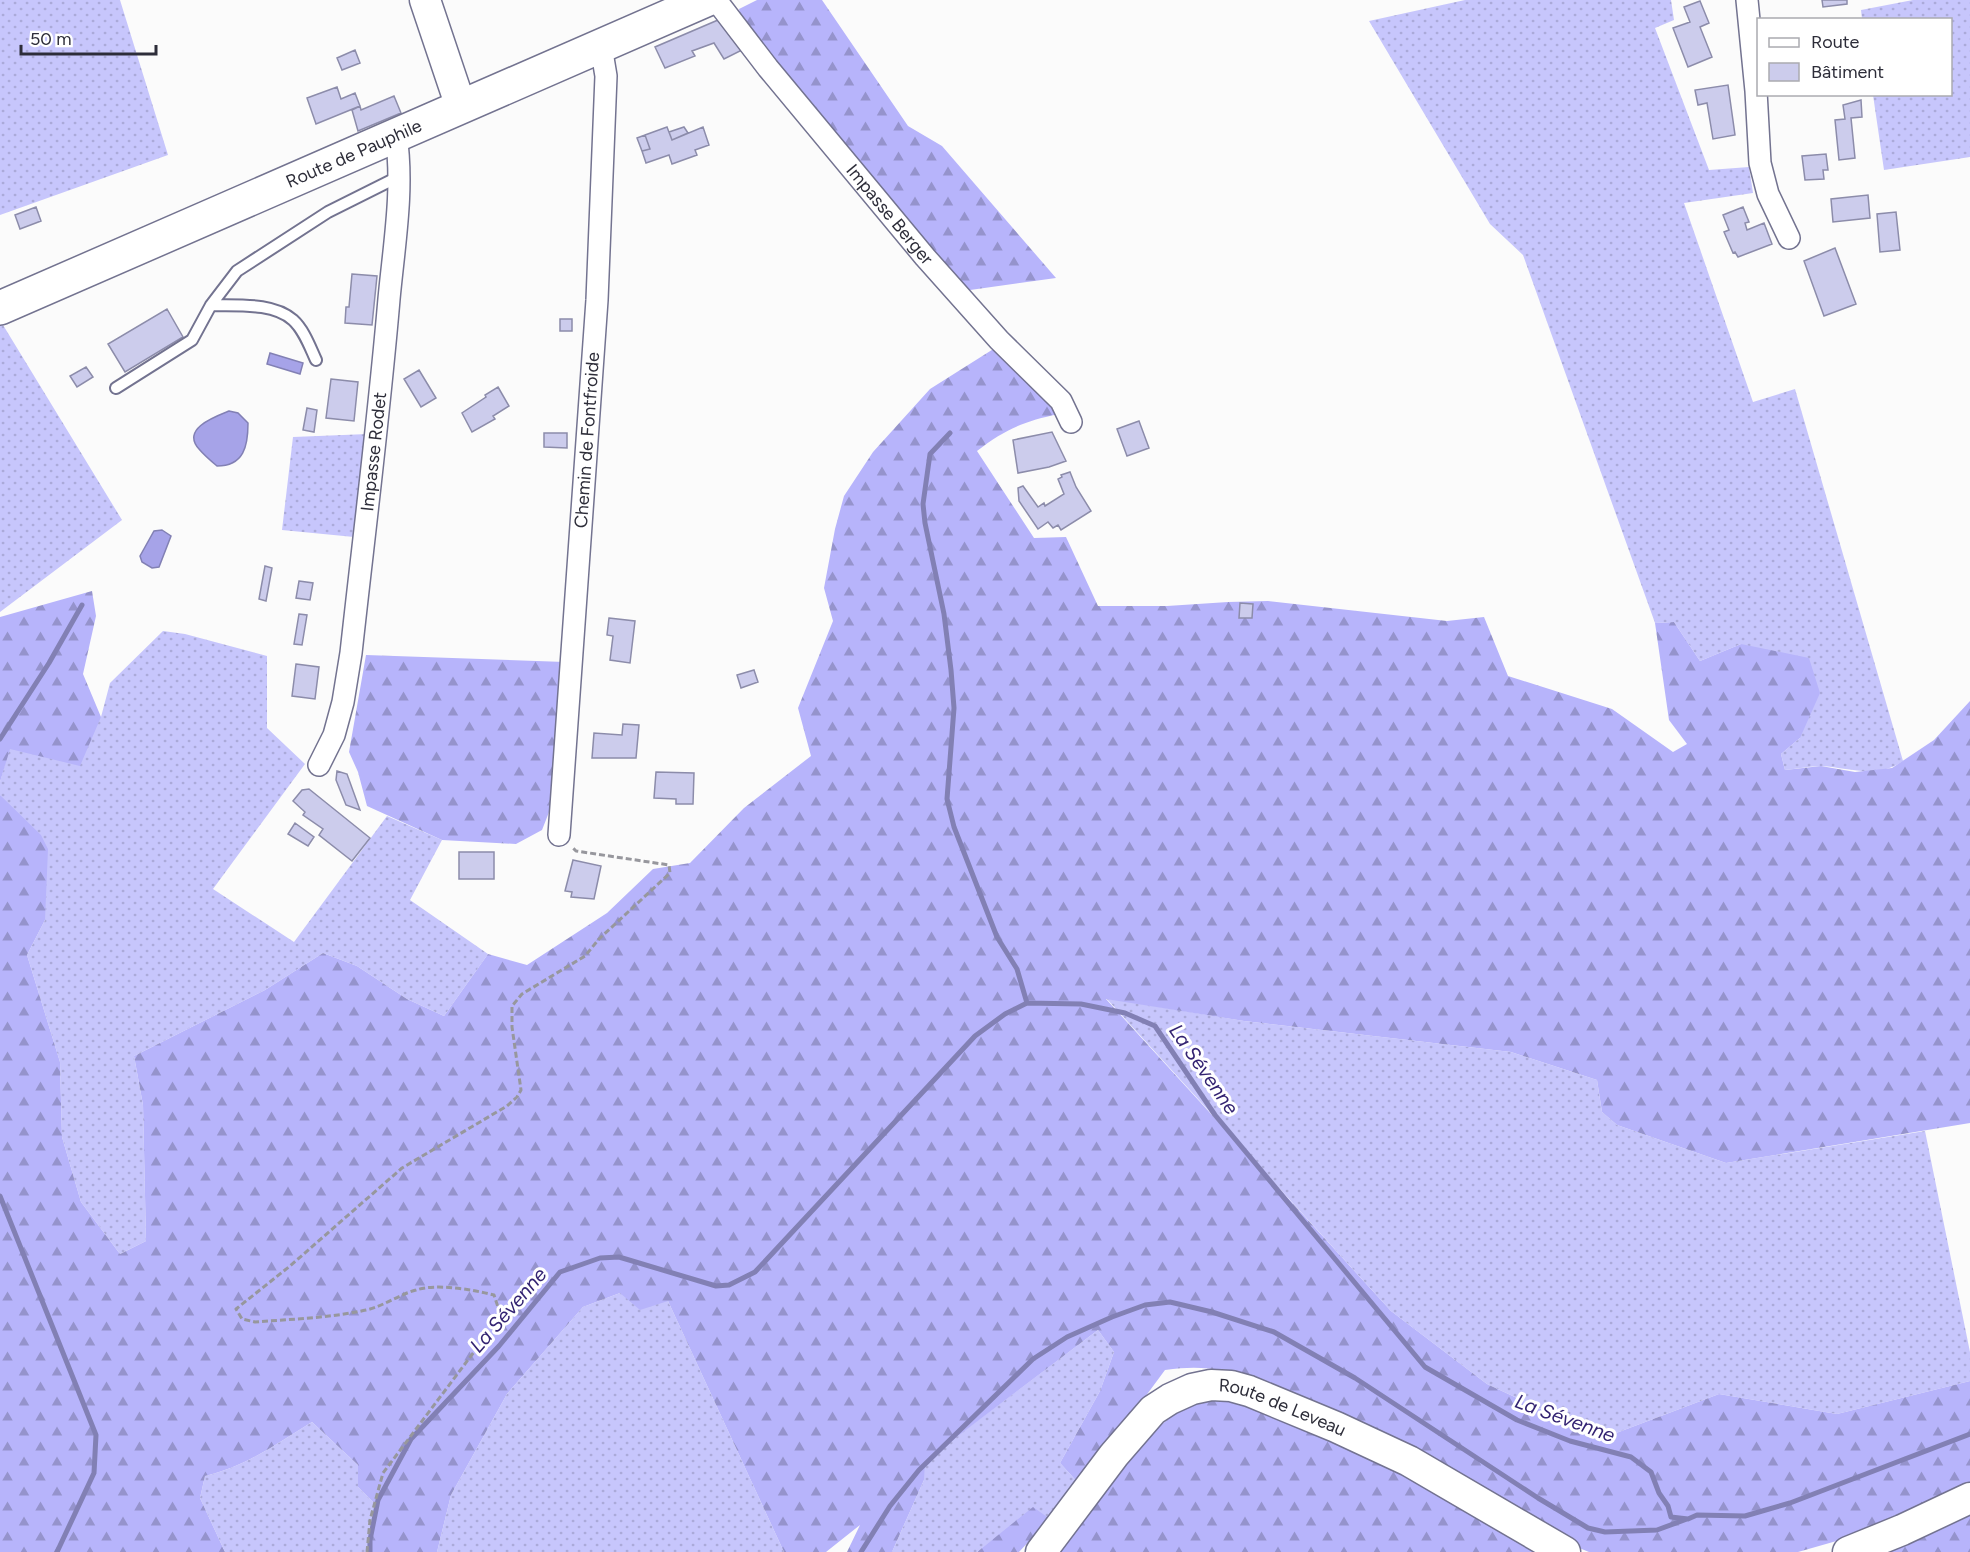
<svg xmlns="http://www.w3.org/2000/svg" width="1970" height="1552" viewBox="0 0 1970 1552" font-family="Figtree,sans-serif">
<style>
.grass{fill:url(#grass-dots)}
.forest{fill:url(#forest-firs)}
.water{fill:#a6a3e8;stroke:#8280b4;stroke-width:1.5}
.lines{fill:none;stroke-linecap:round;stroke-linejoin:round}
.stream{stroke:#8280b4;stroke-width:5}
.building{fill:#ccccec;stroke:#8c8caa;stroke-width:1.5}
.lane-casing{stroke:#737390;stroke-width:14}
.street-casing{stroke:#737390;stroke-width:24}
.secondary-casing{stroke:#737390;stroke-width:33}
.primary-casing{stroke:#737390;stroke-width:36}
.path{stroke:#97979d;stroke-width:3;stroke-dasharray:6 3;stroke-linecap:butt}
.lane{stroke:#fff;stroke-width:10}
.street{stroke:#fff;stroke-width:21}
.secondary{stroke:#fff;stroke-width:30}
.primary{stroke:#fff;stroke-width:33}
.labels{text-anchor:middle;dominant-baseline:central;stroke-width:6;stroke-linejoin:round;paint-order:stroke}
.street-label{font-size:18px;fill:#2d2d39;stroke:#fff}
.water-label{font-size:20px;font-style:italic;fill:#332372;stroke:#fff}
</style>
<defs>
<pattern id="grass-dots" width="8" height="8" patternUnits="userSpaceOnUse" patternTransform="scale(1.5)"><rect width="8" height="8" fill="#c7c6fc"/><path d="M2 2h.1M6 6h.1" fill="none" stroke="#abaad9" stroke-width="1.8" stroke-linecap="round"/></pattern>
<pattern id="forest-firs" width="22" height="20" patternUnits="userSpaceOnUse" patternTransform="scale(1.5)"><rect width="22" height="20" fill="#b7b4fb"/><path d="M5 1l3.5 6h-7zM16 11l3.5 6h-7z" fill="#9593cc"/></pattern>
</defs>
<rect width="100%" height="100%" fill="#fbfbfb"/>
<path class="grass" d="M 0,0 L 120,0 L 168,155 L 0,215 Z
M 1465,0 L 1671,0 L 1674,20 L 1655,28 L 1709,170 L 1749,167 L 1753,193 L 1684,203 L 1753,402 L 1795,389 L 1903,761 C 1877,779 1850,768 1822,766 C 1810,766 1796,769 1785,770 L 1781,754 L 1800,738 L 1741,644 L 1700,661 L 1674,622 L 1655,623 L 1523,255 L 1490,224 L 1369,21 Z
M 1913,0 L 1970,0 L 1970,157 L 1884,170 L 1873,95 L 1950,94 L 1950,20 L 1862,19 L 1861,10 Z
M 3,325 L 122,520 L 0,612 L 0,326 Z
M 368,434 L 354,537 L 282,530 L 293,437 Z
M 163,631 L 185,634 L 267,656 L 267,728 L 305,764 L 213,889 L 294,942 L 387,816 L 442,840 L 410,900 L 488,954 L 444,1016 L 407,999 L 357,966 L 323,953 L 265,990 L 134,1056 L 143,1105 L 146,1241 L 120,1254 L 81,1202 L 62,1137 L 60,1062 L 27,955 L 45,920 L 0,795 L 0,782 L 9,749 L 101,717 L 110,683 Z
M 1106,998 L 1244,1021 L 1511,1052 L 1597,1080 L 1602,1112 L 1617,1125 L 1726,1163 L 1925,1131 L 1970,1352 L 1970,1381 L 1837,1414 L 1719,1394 L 1603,1438 L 1487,1384 L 1391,1311 Z
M 620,1293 L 668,1301 L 784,1552 L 437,1552 L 451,1495 L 507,1394 L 583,1307 Z
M 1098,1330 L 1114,1352 L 1100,1391 L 1060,1463 L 1080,1485 L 1050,1519 L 1003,1532 L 977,1552 L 892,1552 L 924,1480 L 924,1461 Z
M 312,1422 L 358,1465 L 358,1487 L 375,1504 L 369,1552 L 225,1552 L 200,1498 L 205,1476 C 245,1467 278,1443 312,1422 Z"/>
<path class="forest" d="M 757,0 L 822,0 L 908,126 L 942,146 L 1056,278 L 963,291 L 742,21 L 739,9 Z
M 995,348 L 1047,396 L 1059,414 C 1025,421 1005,429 977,451 L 1034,538 L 1066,537 L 1098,606 L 1167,606 L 1228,602 L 1268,601 L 1447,621 L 1484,617 L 1508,676 L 1612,709 L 1673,752 L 1687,744 L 1669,720 L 1655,623 L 1674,622 L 1700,661 L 1741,644 L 1809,658 L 1820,693 L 1800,738 L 1781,754 L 1785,770 L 1821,766 L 1855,772 L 1892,768 L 1934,740 L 1970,701 L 1970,1123 L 1726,1163 L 1617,1125 L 1602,1112 L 1597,1080 L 1511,1052 L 1244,1021 L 1106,999 L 1391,1311 L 1487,1384 L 1603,1438 L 1719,1394 L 1837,1414 L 1970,1381 L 1970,1482 L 1847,1538 L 1798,1552 L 1589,1552 L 1567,1543 L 1255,1378 C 1219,1369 1202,1365 1165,1370 L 1080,1485 L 1060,1463 L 1100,1391 L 1114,1352 L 1098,1330 L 925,1461 L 924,1480 L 892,1552 L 847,1552 L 860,1525 L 826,1552 L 784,1552 L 668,1301 L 640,1310 L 620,1293 L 583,1307 L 507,1394 L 451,1495 L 437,1552 L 369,1552 L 375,1504 L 358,1487 L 358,1465 L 312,1422 C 278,1443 245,1467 205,1476 L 200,1498 L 225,1552 L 0,1552 L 0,795 L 41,835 L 48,849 L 45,920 L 27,955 L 60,1062 L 62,1137 L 81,1202 L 120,1254 L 146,1241 L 143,1105 L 134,1056 L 265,990 L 323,953 L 357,966 L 407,999 L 444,1016 L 488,954 L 527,965 L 607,913 L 653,869 L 690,863 L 744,808 L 811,756 L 798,708 L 833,621 L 824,588 L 835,529 L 844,496 L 873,452 L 930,389 Z
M 92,591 L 96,616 L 83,674 L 101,717 L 80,766 L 10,749 L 0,782 L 0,617 Z
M 366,655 L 565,662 L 553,802 L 542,830 L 516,844 L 442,840 L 367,806 L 358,772 L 349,752 Z
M 1218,1400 L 1241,1401 L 1398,1468 L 1546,1552 L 1057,1552 L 1147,1437 L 1174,1414 L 1197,1403 Z
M 1033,1507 L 1050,1519 L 1019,1552 L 977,1552 Z
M 1970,1509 L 1970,1552 L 1882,1552 Z"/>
<path class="water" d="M 270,353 L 303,363 L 300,374 L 267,364 Z
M 229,411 L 238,413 L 248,423 C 248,446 244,466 217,466 C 211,461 204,455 199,449 C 181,429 214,417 229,411 Z
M 162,530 L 171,536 L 159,567 L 152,568 L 142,562 L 140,556 L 154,531 Z"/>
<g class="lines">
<path class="stream" d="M 950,433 L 930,454 L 923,504 L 925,523 L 944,614 L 951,670 L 954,708 L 947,799 L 954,827 L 997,937 L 1017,969 L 1027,1003
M 0,739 L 49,663 L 82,605
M 0,1196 L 96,1435 L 94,1473 L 57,1552
M 370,1552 L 370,1540 L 378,1500 L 411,1439 L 499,1346 L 560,1272 L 600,1258 L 619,1257 L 716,1286 L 729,1285 L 755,1272 L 975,1036 L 1005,1014 L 1027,1003 L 1081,1004 L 1125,1013 L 1155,1026 L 1215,1115 L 1425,1367 L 1517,1420 L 1570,1441 L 1631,1457 L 1651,1472 L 1659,1493 L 1668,1506 L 1671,1517 L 1688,1519 L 1697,1515 L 1745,1516 L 1790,1503 L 1970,1434
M 861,1552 L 890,1506 L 919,1470 L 1033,1359 L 1067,1337 L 1112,1317 L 1145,1305 L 1170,1302 L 1212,1312 L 1274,1332 L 1355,1378 L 1538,1498 L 1588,1528 L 1605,1532 L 1657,1530 L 1687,1519"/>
</g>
<path class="building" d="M 1822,0 L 1847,0 L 1847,4 L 1823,7 Z
M 1700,1 L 1709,23 L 1700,27 L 1712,57 L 1688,67 L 1673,28 L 1690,22 L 1684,7 Z
M 718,20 L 742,50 L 724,59 L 714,43 L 692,51 L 695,56 L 665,68 L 655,47 Z
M 355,50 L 360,63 L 342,70 L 337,58 Z
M 1728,85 L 1735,135 L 1713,139 L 1707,103 L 1698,105 L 1695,90 Z
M 337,87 L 341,99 L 355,93 L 360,106 L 316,124 L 307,98 Z
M 394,96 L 401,113 L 358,131 L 352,110 L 360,106 L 361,110 Z
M 1861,100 L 1862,117 L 1851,118 L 1855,158 L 1839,160 L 1835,120 L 1845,119 L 1843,105 Z
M 667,127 L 672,140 L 703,127 L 709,145 L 695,150 L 697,155 L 672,164 L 669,155 L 646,163 L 642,151 L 650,149 L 645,135 Z
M 684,127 L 688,133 L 672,140 L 669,132 Z
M 645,135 L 650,149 L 642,151 L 637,138 Z
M 1826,154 L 1828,170 L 1823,170 L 1824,179 L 1805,180 L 1802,156 Z
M 1868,195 L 1870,218 L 1833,222 L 1831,199 Z
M 36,207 L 41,221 L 20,229 L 15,215 Z
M 1743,207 L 1749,222 L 1745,223 L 1747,230 L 1764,223 L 1772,244 L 1738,257 L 1735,252 L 1733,253 L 1724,232 L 1729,230 L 1723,215 Z
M 1896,212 L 1900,250 L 1880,252 L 1877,214 Z
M 1835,248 L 1856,304 L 1824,316 L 1804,261 Z
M 352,274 L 377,276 L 372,325 L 345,323 L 346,307 L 349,307 Z
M 167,309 L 183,337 L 125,372 L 108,344 Z
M 560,319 L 572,319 L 572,331 L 560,331 Z
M 86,367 L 93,377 L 77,387 L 70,376 Z
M 419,370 L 436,398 L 421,407 L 404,379 Z
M 331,379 L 358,382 L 354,421 L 326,418 Z
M 498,387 L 509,406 L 493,416 L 495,419 L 472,432 L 462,413 L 486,397 L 485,395 Z
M 307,408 L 317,410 L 314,432 L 303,430 Z
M 1139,421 L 1149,448 L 1127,456 L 1117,429 Z
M 1052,432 L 1066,461 L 1049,467 L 1018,473 L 1013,440 Z
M 544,433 L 567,433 L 567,448 L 544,447 Z
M 1070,472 L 1076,487 L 1091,511 L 1061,530 L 1058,525 L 1053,528 L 1048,522 L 1038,529 L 1019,501 L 1018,488 L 1023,486 L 1038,507 L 1044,503 L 1045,506 L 1064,494 L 1058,479 L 1062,477 L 1061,475 Z
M 265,566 L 272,568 L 266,601 L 259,599 Z
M 299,581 L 313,583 L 310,600 L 296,598 Z
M 1240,603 L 1253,604 L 1252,618 L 1239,618 Z
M 299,614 L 307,615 L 302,645 L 294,644 Z
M 609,618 L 635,621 L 630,663 L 610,660 L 613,636 L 607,635 Z
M 296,664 L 319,667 L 315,699 L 292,696 Z
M 754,670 L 758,682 L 741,688 L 737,675 Z
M 623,724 L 639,725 L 636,758 L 592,758 L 594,733 L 622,735 Z
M 337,771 L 347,774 L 360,810 L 346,805 L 336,780 Z
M 656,772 L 694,773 L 693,804 L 676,804 L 676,799 L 654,798 Z
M 309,789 L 370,838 L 352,861 L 319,835 L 323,829 L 303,815 L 305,812 L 293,801 L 302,790 Z
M 295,823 L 314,837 L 308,846 L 288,834 Z
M 459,852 L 494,852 L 494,879 L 459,879 Z
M 573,860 L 601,866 L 594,899 L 571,897 L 572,892 L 565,891 Z"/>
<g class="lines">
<defs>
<path id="lane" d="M 211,305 C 236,306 273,302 293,320 C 304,330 310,347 316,360
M 116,388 L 192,340 L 211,305 L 237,271 L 328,212 L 398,177"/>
<g id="street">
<path id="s1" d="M 716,0 L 768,68 L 925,257 L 999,340 L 1061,401 L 1071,422"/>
<path d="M 1747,0 L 1756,91 L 1760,163 L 1768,194 L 1789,238"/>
<path id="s2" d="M 319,765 L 334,735 L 343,702 L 351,653 C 364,535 379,417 389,299 C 394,245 404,189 396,135"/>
<path id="s3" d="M 559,835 L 597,300 L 606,76 L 601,46"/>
</g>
<g id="secondary">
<path d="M 425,0 L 461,107"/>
<path id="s4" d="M 1041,1552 L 1114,1455 L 1153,1410 L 1170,1399 L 1192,1389 L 1211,1385 L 1231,1386 L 1249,1391 L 1336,1427 L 1409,1461 L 1565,1552"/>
<path d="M 1848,1552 L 1902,1530 L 1970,1498"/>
</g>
<g id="primary">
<path id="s5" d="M 0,308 L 706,0"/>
</g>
</defs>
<use href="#lane" class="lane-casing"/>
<use href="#street" class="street-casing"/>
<use href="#secondary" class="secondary-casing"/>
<use href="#primary" class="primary-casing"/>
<path class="path" d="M 367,1552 L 370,1520 L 383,1473 L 501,1316 L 494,1295 C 474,1290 437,1283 416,1290 C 398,1295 384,1306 366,1310 C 330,1318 292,1319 255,1322 L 242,1319 L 236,1309 L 290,1266 L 402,1168 L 507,1106 L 517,1097 L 521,1090 L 512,1027 L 512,1006 L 522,994 L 585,956 L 599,939 L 670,873 L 669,865 L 576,851 L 572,847"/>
<use href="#lane" class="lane"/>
<use href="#street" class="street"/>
<use href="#secondary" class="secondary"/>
<use href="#primary" class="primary"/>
</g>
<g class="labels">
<g class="street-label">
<text stroke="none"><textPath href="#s5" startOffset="386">Route de Pauphile</textPath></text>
<text stroke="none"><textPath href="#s1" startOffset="276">Impasse Berger</textPath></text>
<text stroke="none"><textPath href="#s3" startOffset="396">Chemin de Fontfroide</textPath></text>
<text stroke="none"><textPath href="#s2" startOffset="320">Impasse Rodet</textPath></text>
<text stroke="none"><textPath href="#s4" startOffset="320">Route de Leveau</textPath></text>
</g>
<g class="water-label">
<text transform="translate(1204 1069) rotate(55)">La Sévenne</text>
<text transform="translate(508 1310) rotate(-49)">La Sévenne</text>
<text transform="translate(1565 1418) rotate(20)">La Sévenne</text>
</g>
</g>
<rect x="1757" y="18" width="195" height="78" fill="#ffffff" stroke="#ababb0" stroke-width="1.5"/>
<rect x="1769" y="38" width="30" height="9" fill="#ffffff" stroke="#ababb0" stroke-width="1.5"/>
<text x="1811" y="48" font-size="18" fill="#2d2d39">Route</text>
<rect x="1769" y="63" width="30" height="18" fill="#ccccec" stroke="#ababb0" stroke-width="1.5"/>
<text x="1811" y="78" font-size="18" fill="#2d2d39">Bâtiment</text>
<path d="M21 45v9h135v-9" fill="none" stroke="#2d2d39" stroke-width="3"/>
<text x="30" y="45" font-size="18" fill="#2d2d39" stroke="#ffffff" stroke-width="4.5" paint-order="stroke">50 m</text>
</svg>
